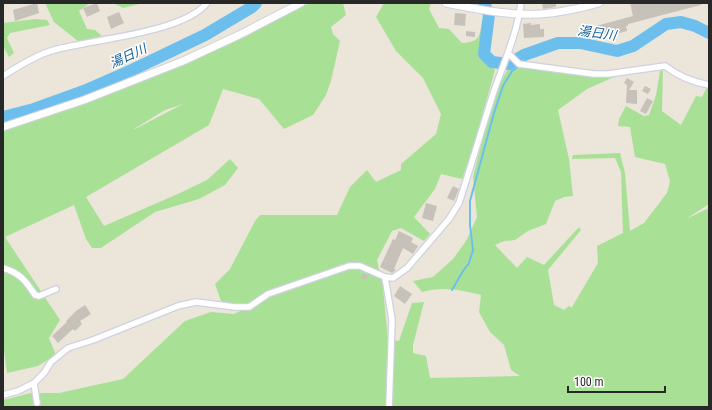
<svg xmlns="http://www.w3.org/2000/svg" width="712" height="410" viewBox="0 0 712 410" font-family="'Roboto Condensed','Noto Sans JP',sans-serif">
<style>
.green{fill:#a8e196;fill-rule:evenodd}
.lines{fill:none;stroke-linecap:round;stroke-linejoin:round}
.stream{stroke:#6cbfed;stroke-width:2}
.river{stroke:#6cbfed;stroke-width:12}
.building{fill:#c6c2b9}
.minor-casing{stroke:#cfd1e1;stroke-width:8}
.tertiary-casing{stroke:#cfd1e1;stroke-width:9}
.minor{stroke:#fff;stroke-width:5.5}
.tertiary{stroke:#fff;stroke-width:7}
.labels{text-anchor:middle;dominant-baseline:central;stroke-width:3;stroke-linejoin:round;paint-order:stroke}
.water-label{font-size:13px;font-style:italic;fill:#0e5b96;stroke:#fff}
</style>
<rect width="100%" height="100%" fill="#ebe5da"/>
<path class="green" d="M 45,3 L 90,3 L 79,11 L 87,29 L 95,30 L 102,36 L 78,41 L 54,22 Z
M 113,3 L 143,3 L 123,8 Z
M 310,3 L 343,3 L 346,15 L 331,27 L 333,34 L 340,41 L 331,81 L 326,95 L 313,115 L 284,129 L 259,99 L 223,89 L 209,125 L 86,197 L 104,226 L 180,193 L 207,180 L 230,159 L 238,168 L 225,185 L 199,199 L 155,212 L 101,248 L 92,248 L 86,239 L 74,205 L 5,237 L 60,320 L 49,338 L 56,355 L 38,366 L 7,373 L 3,343 L 3,130 L 123,88 L 247,36 L 280,16 ZM 183,104 L 135,129 L 134,129 L 165,110 Z
M 384,3 L 431,3 L 429,9 L 439,28 L 449,29 L 462,43 C 482,42 479,35 483,18 L 486,24 L 483,56 L 495,70 L 471,155 L 462,179 L 441,174 L 435,189 L 414,217 L 430,234 L 424,241 L 401,228 L 392,231 L 377,260 L 383,288 L 388,340 L 399,341 L 412,303 L 424,302 L 413,345 L 413,353 L 426,356 L 430,378 L 520,376 L 511,370 L 504,345 L 490,332 L 479,312 L 481,295 C 462,290 441,286 422,292 L 413,281 L 433,277 L 453,259 L 466,241 L 477,217 L 473,177 L 493,96 L 508,69 L 530,66 L 614,77 L 587,89 L 558,110 L 569,159 L 573,196 L 564,197 L 555,201 L 546,224 L 528,231 L 515,240 L 504,241 L 495,245 L 517,268 L 527,257 L 544,265 L 579,227 L 581,230 L 548,270 L 554,305 L 564,310 L 569,306 L 573,308 L 572,307 L 598,263 L 597,246 L 623,233 L 621,172 L 615,158 L 572,159 L 573,155 L 620,153 L 625,173 L 630,231 L 644,223 L 667,193 L 670,181 L 665,164 L 635,157 L 630,127 L 618,126 L 619,119 L 626,106 L 644,116 L 649,115 L 656,95 L 660,71 L 663,70 L 662,111 L 681,125 L 696,96 L 702,97 L 707,87 L 709,88 L 709,204 L 686,219 L 709,208 L 709,407 L 3,407 L 3,400 L 31,393 L 59,393 L 123,379 L 185,321 L 211,312 L 234,314 L 242,310 L 221,301 L 215,284 L 230,269 L 255,221 L 260,215 L 337,215 L 350,187 L 367,170 L 376,182 L 401,170 L 401,164 L 436,134 L 441,114 L 423,78 L 396,51 L 376,17 Z
M 35,19 L 47,20 L 50,25 L 10,33 L 7,38 L 14,53 L 9,57 L 3,46 L 3,23 Z"/>
<g class="lines">
<path class="stream" d="M 522,63 L 526,60 L 524,55
M 452,290 L 463,271 L 469,263 L 473,250 L 470,225 L 470,201 L 494,113 L 503,86 L 512,71 L 519,66"/>
<path class="river" d="M 484,3 L 489,15 L 484,54 L 492,62 L 509,64 L 524,55 L 558,43 L 580,43 L 617,51 L 633,46 L 666,24 L 681,22 L 695,26 L 709,33
M 3,117 L 34,109 L 84,91 L 132,70 L 205,35 L 252,7 L 256,3"/>
</g>
<path class="building" d="M 37,3 L 39,13 L 15,21 L 13,10 Z
M 97,3 L 100,11 L 87,17 L 83,8 Z
M 542,3 L 556,3 L 556,7 L 543,9 Z
M 630,3 L 701,3 L 701,5 L 628,24 L 628,26 L 626,26 L 627,31 L 612,35 L 611,32 L 598,35 L 596,26 L 633,16 Z
M 119,12 L 124,23 L 111,29 L 107,17 Z
M 455,13 L 466,14 L 465,26 L 454,25 Z
M 531,23 L 531,25 L 540,24 L 540,29 L 544,29 L 544,37 L 524,38 L 523,24 Z
M 466,31 L 475,32 L 475,37 L 466,36 Z
M 627,78 L 634,82 L 629,90 L 637,90 L 637,104 L 626,103 L 627,85 L 624,83 Z
M 645,86 L 651,89 L 648,94 L 642,91 Z
M 647,98 L 653,101 L 646,114 L 640,111 Z
M 453,186 L 459,189 L 454,201 L 447,198 Z
M 426,203 L 437,206 L 433,221 L 422,218 Z
M 399,231 L 413,238 L 411,242 L 418,246 L 413,254 L 403,248 L 394,269 L 396,270 L 392,273 L 380,267 L 393,239 L 395,240 Z
M 363,273 L 368,276 L 366,280 L 361,278 Z
M 400,286 L 412,294 L 405,304 L 394,296 Z
M 85,305 L 91,314 L 80,321 L 82,324 L 75,331 L 73,329 L 58,343 L 52,336 L 67,322 L 66,321 L 76,311 Z"/>
<g class="lines">
<defs>
<path id="minor" d="M 508,53 L 519,64 L 594,74 L 608,74 L 665,66 C 678,76 692,82 709,85
M 3,76 C 17,67 39,54 54,50 C 93,39 183,33 207,3
M 3,268 C 20,273 26,281 35,295 L 39,296 L 56,289
M 385,277 L 392,320 L 389,407
M 34,383 L 37,403
M 3,395 L 18,391 L 34,383 L 44,373 L 51,362 L 68,348 L 93,340 L 178,306 L 196,302 L 235,307 L 249,307 L 268,294 L 349,266 L 360,266 L 385,277 L 393,278 L 407,268 L 449,219 L 459,203 C 471,166 482,128 494,91 C 504,62 517,34 521,3"/>
<path id="tertiary" d="M 446,3 C 470,8 495,13 520,14 C 546,16 574,10 599,3
M 3,127 L 84,100 L 183,61 L 239,35 L 301,3"/>
</defs>
<use href="#minor" class="minor-casing"/>
<use href="#tertiary" class="tertiary-casing"/>
<use href="#minor" class="minor"/>
<use href="#tertiary" class="tertiary"/>
</g>
<g class="labels">
<g class="water-label">
<text transform="translate(597 33) rotate(8)">湯日川</text>
<text transform="translate(128 56) rotate(-25)">湯日川</text>
</g>
</g>
<rect width="712" height="410" fill="none" stroke="#282828" stroke-width="8"/>
<path d="M568 386v6h97v-6" fill="none" stroke="#282828" stroke-width="2"/>
<text x="574" y="386" font-size="12" fill="#282828" stroke="#ffffff" stroke-width="3" paint-order="stroke">100 m</text>
</svg>
